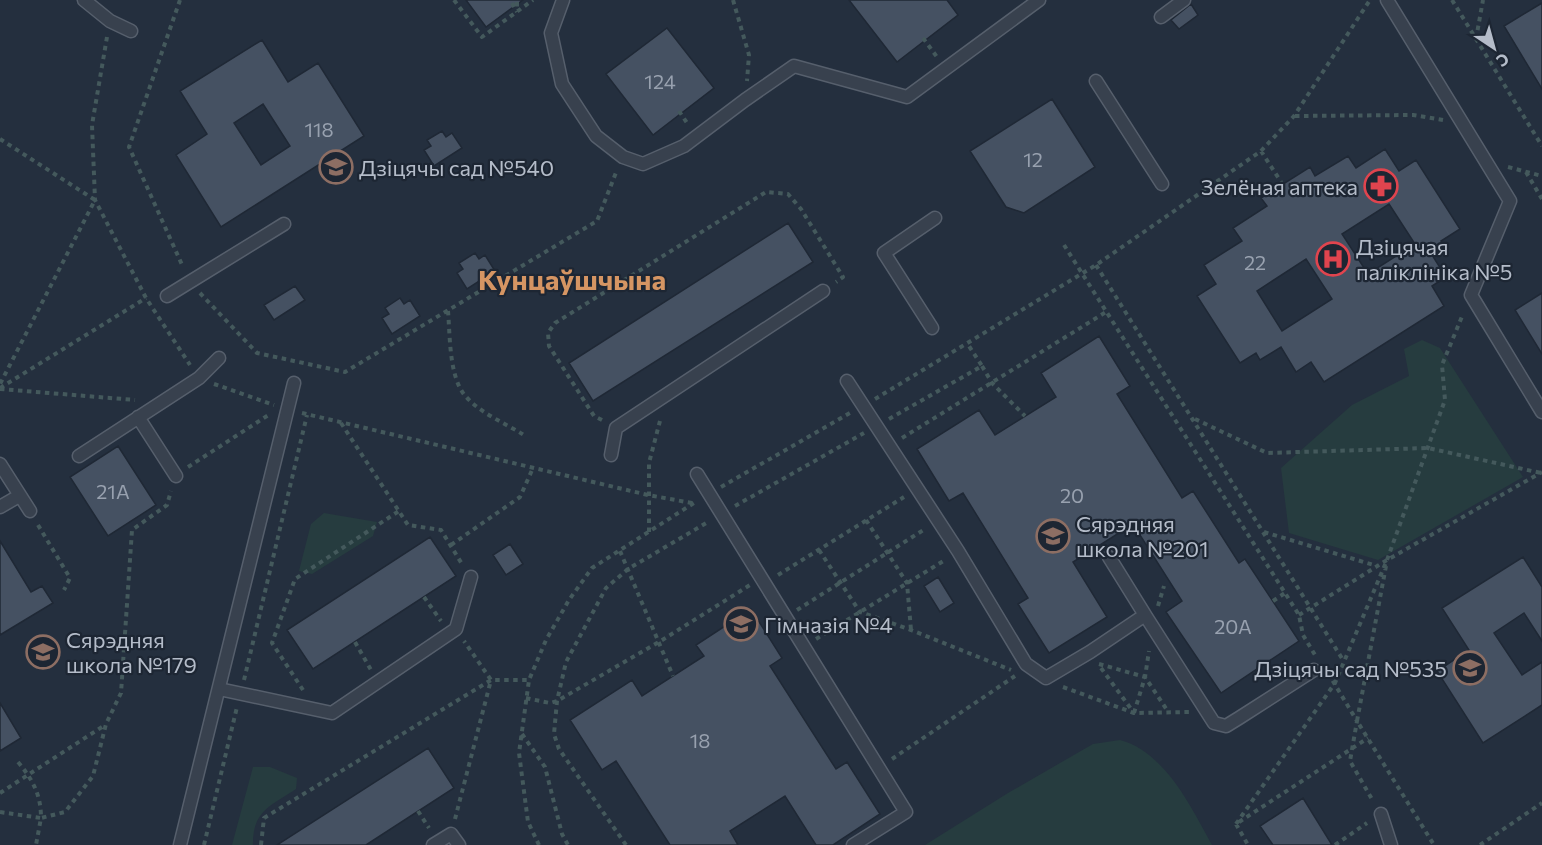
<svg xmlns="http://www.w3.org/2000/svg" width="1542" height="845" viewBox="0 0 1542 845" font-family="Commissioner,sans-serif">
<style>
.green{fill:#263c3f}
.building{fill:#455162;stroke:#1f2835;stroke-width:1.5;fill-rule:evenodd}
.lines{fill:none;stroke-linecap:round;stroke-linejoin:round}
.lane-casing{stroke:#565f6c;stroke-width:15}
.path{stroke:#44595c;stroke-width:4;stroke-dasharray:4.5 4.5;stroke-linecap:butt}
.lane{stroke:#38414e;stroke-width:12}
.labels{text-anchor:middle;dominant-baseline:central;stroke-width:4.5;stroke-linejoin:round;paint-order:stroke}
.number-label{font-size:20px;fill:#98a1af}
.poi-label{font-size:22px;fill:#b4bcc9;stroke:#1d2633;text-anchor:start}
.district-label{font-size:28px;font-weight:bold;fill:#d59563;stroke:#1d2633}
</style>
<rect width="100%" height="100%" fill="#242f3e"/>
<path class="green" d="M 1422,340 L 1440,348 L 1523,477 L 1378,560 L 1289,533 L 1281,468 L 1352,405 L 1409,376 L 1404,349 Z
M 324,513 L 377,522 L 373,536 L 312,574 L 299,571 L 311,524 Z
M 1120,740 C 1165,752 1191,807 1212,845 L 925,845 L 1008,793 L 1093,744 Z
M 253,767 L 270,767 L 297,778 L 296,789 C 272,805 252,811 253,845 L 232,845 Z"/>
<path class="building" d="M 466,0 L 523,0 L 486,27 Z
M 849,0 L 947,0 L 958,15 L 897,62 Z
M 1542,3 L 1542,89 L 1504,26 Z
M 1191,4 L 1198,15 L 1179,29 L 1171,20 Z
M 667,28 L 714,88 L 653,135 L 606,74 Z
M 262,40 L 288,82 L 318,63 L 364,136 L 221,227 L 176,155 L 207,134 L 180,91 ZM 263,104 L 290,146 L 261,165 L 234,123 Z
M 1052,99 L 1095,167 L 1024,213 L 1006,207 L 970,151 Z
M 442,131 L 446,137 L 452,133 L 462,148 L 434,166 L 424,150 L 431,146 L 427,140 Z
M 1385,149 L 1399,171 L 1416,160 L 1460,229 L 1441,241 L 1445,247 L 1432,255 L 1446,277 L 1432,286 L 1444,306 L 1324,382 L 1311,362 L 1296,372 L 1281,347 L 1260,360 L 1256,353 L 1240,363 L 1197,296 L 1216,284 L 1204,265 L 1242,241 L 1233,228 L 1267,206 L 1261,198 L 1310,167 L 1315,176 L 1348,156 L 1356,168 ZM 1389,204 L 1415,244 L 1368,274 L 1342,234 ZM 1306,259 L 1332,299 L 1282,331 L 1257,291 Z
M 788,223 L 813,262 L 593,401 L 569,363 Z
M 475,253 L 479,259 L 485,255 L 495,271 L 467,289 L 457,273 L 463,269 L 459,263 Z
M 295,286 L 305,300 L 274,320 L 264,305 Z
M 1542,293 L 1542,354 L 1515,310 Z
M 400,298 L 404,304 L 410,300 L 420,316 L 392,334 L 382,318 L 389,314 L 385,308 Z
M 1099,336 L 1130,386 L 1117,394 L 1182,498 L 1193,491 L 1239,563 L 1245,559 L 1299,641 L 1221,693 L 1166,612 L 1182,601 L 1133,524 L 1073,562 L 1107,617 L 1049,653 L 1018,604 L 1028,598 L 963,493 L 949,501 L 917,449 L 979,410 L 995,435 L 1056,397 L 1041,373 Z
M 118,446 L 156,505 L 108,536 L 70,477 Z
M 430,537 L 456,576 L 313,669 L 287,630 Z
M 0,541 L 31,592 L 42,586 L 53,603 L 0,635 Z
M 510,544 L 523,564 L 506,575 L 493,555 Z
M 1523,557 L 1542,587 L 1542,641 L 1524,613 L 1494,633 L 1522,675 L 1542,662 L 1542,705 L 1483,743 L 1437,671 L 1469,650 L 1442,608 Z
M 938,577 L 954,603 L 940,612 L 924,586 Z
M 751,609 L 782,658 L 770,666 L 836,769 L 847,762 L 880,814 L 833,845 L 816,845 L 785,796 L 730,831 L 738,845 L 670,845 L 616,761 L 602,770 L 570,720 L 632,680 L 642,696 L 704,656 L 696,645 Z
M 0,703 L 21,738 L 0,751 Z
M 428,748 L 454,788 L 366,845 L 277,845 Z
M 1303,798 L 1332,845 L 1273,845 L 1260,826 Z"/>
<g class="lines">
<defs>
<path id="lane" d="M 84,0 L 110,21 L 131,31
M 563,0 L 551,33 L 562,84 L 596,136 L 623,157 L 643,164 L 684,146 L 745,100 L 794,66 L 907,97 L 1039,0
M 1387,0 L 1510,201 L 1471,295 L 1542,412
M 1161,17 L 1184,0
M 1096,81 L 1162,184
M 167,296 L 284,224
M 932,328 L 884,253 L 935,218
M 847,381 L 958,551 L 1026,664 L 1046,678 L 1090,652 L 1145,615 L 1214,723 L 1226,726 L 1239,718 L 1314,670
M 138,417 L 176,476
M 611,455 L 616,428 L 823,291
M 79,456 L 199,378 L 219,358
M 0,464 L 30,511
M 697,474 L 906,812 L 853,845
M 0,507 L 19,496
M 1109,557 L 1145,615
M 219,689 L 332,713 L 456,629 L 471,577
M 1381,814 L 1391,845
M 180,845 L 294,383
M 433,845 L 451,834 L 459,845"/>
</defs>
<use href="#lane" class="lane-casing"/>
<path class="path" d="M 180,0 L 129,147 L 183,267
M 454,0 L 482,37 L 533,0
M 733,0 L 749,55 L 747,81
M 1452,0 L 1542,146
M 517,2 L 517,11
M 512,3 L 517,12
M 107,37 L 92,125 L 95,200 L 146,298 L 190,365
M 923,38 L 937,57
M 1476,39 L 1483,0
M 679,111 L 687,123
M 1295,116 L 1413,115 L 1443,120
M 0,139 L 95,200 L 0,384
M 1261,151 L 1283,185
M 1508,167 L 1542,176
M 1526,172 L 1542,199
M 1064,245 L 1299,615 L 1303,635 L 1315,655
M 1096,265 L 1343,660
M 200,293 L 257,353 L 345,372 L 597,221 L 617,170
M 448,311 C 450,334 449,373 463,393 C 477,412 505,423 524,435
M 982,366 L 992,383 L 1025,416
M 214,384 L 274,405
M 0,388 L 146,298
M 0,389 L 135,400
M 875,399 L 1096,265 L 1261,151 L 1294,116 L 1370,0
M 302,413 L 648,495 L 692,503
M 889,419 L 982,366 L 967,343
M 1195,419 L 1267,453 L 1428,448 L 1541,473
M 602,420 L 594,416 L 549,346 L 548,333 L 555,323 L 766,192 L 788,194 L 801,209 L 843,277 L 836,282
M 341,423 L 408,525 L 441,530 L 462,564
M 902,438 L 1106,312
M 188,467 L 270,414
M 721,487 L 850,413
M 735,506 L 864,433
M 866,520 L 907,583 L 911,630
M 38,525 L 70,578 L 64,590
M 649,532 L 649,463 L 661,417
M 1264,532 L 1377,566
M 451,545 L 520,497 L 533,468
M 819,550 L 860,612 L 911,630 L 1011,670
M 620,551 L 673,676
M 1386,566 L 1357,721 L 1434,845
M 778,575 L 904,497
M 424,597 L 441,621
M 1273,601 L 1285,593
M 1158,606 L 1164,586
M 797,610 L 925,529
M 1299,615 L 1387,560 L 1542,472
M 816,639 L 945,560
M 355,642 L 371,670
M 1099,664 L 1145,677 L 1169,713
M 1101,668 L 1134,713
M 1328,673 L 1357,721 L 1350,761 L 1373,801
M 244,680 L 307,415
M 1063,687 L 1134,713 L 1189,712
M 303,690 L 272,643 L 295,579 L 399,511
M 526,698 L 550,703 L 557,701 L 659,642 L 750,585
M 1134,713 L 1145,677 L 1149,651
M 522,734 L 545,767 L 562,834 L 568,845
M 892,759 L 1015,676
M 18,762 C 33,780 41,795 41,818 L 65,812 L 93,776 L 106,724 L 121,693 L 132,530 L 167,505 L 171,491
M 0,793 L 105,725
M 418,811 L 429,828
M 0,812 L 41,818 L 36,845
M 455,819 L 491,680 L 464,641
M 1239,822 L 1368,738
M 1236,824 L 1335,683 L 1387,560 L 1445,400 L 1442,365 L 1463,314
M 1236,824 L 1248,845
M 204,845 L 237,707
M 261,845 L 264,818 L 491,680 L 529,680
M 539,845 L 528,822 L 519,753 L 529,680 L 546,640 L 569,600 L 592,568 L 697,501
M 626,845 L 559,749 L 554,734 L 557,701 L 566,662 L 606,588 L 628,569 L 708,522
M 1335,845 L 1367,823
M 1480,845 L 1542,803"/>
<use href="#lane" class="lane"/>
</g>
<defs>
<symbol id="school-ring" viewBox="-11 -11 22 22"><circle r="9.5" fill="#1d2633" stroke="#8d6e63" stroke-width="1.5"/><path d="M0-5L7-2L0 1L-7-2ZM-4 1L0 2.5L4 1V4Q0 6-4 4Z" fill="#8d6e63"/></symbol>
<symbol id="pharmacy-ring" viewBox="-11 -11 22 22"><circle r="9.5" fill="#1d2633" stroke="#e0444e" stroke-width="1.5"/><path d="M-2-6h4v4h4v4h-4v4h-4v-4h-4v-4h4Z" fill="#e0444e"/></symbol>
<symbol id="hospital-ring" viewBox="-11 -11 22 22"><circle r="9.5" fill="#1d2633" stroke="#e0444e" stroke-width="1.5"/><path d="M-5-5h3v3.5h4V-5h3V5h-3V1.5h-4V5h-3Z" fill="#e0444e"/></symbol>
</defs>
<g fill-rule="evenodd">
<use href="#school-ring" x="317" y="148" width="38" height="38"/>
<use href="#pharmacy-ring" x="1362" y="167" width="38" height="38"/>
<use href="#hospital-ring" x="1314" y="240" width="38" height="38"/>
<use href="#school-ring" x="1034" y="517" width="38" height="38"/>
<use href="#school-ring" x="722" y="605" width="38" height="38"/>
<use href="#school-ring" x="24" y="633" width="38" height="38"/>
<use href="#school-ring" x="1451" y="649" width="38" height="38"/>
</g>
<g class="labels">
<g class="number-label">
<text x="660" y="81">124</text>
<text x="319" y="129">118</text>
<text x="1033" y="159">12</text>
<text x="1255" y="262">22</text>
<text x="113" y="491">21А</text>
<text x="1072" y="495">20</text>
<text x="1233" y="626">20А</text>
<text x="700" y="740">18</text>
</g>
<g class="poi-label">
<text x="359" y="167">Дзіцячы сад №540</text>
<text x="1358" y="186" text-anchor="end">Зелёная аптека</text>
<text x="1356" y="246">Дзіцячая<tspan x="1356" dy="25">паліклініка №5</tspan></text>
<text x="1076" y="523">Сярэдняя<tspan x="1076" dy="25">школа №201</tspan></text>
<text x="764" y="624">Гімназія №4</text>
<text x="66" y="639">Сярэдняя<tspan x="66" dy="25">школа №179</tspan></text>
<text x="1447" y="668" text-anchor="end">Дзіцячы сад №535</text>
</g>
<g class="district-label">
<text x="572" y="279">Кунцаўшчына</text>
</g>
</g>
<g transform="translate(1494 48) rotate(144)" stroke="#1d2633" stroke-width="4.5" paint-order="stroke">
<path d="M0-4.5L10 22L0 15L-10 22Z" fill="#b4bcc9"/>
<text y="-9" font-size="16" font-weight="bold" text-anchor="middle" fill="#b4bcc9">С</text>
</g>
</svg>
